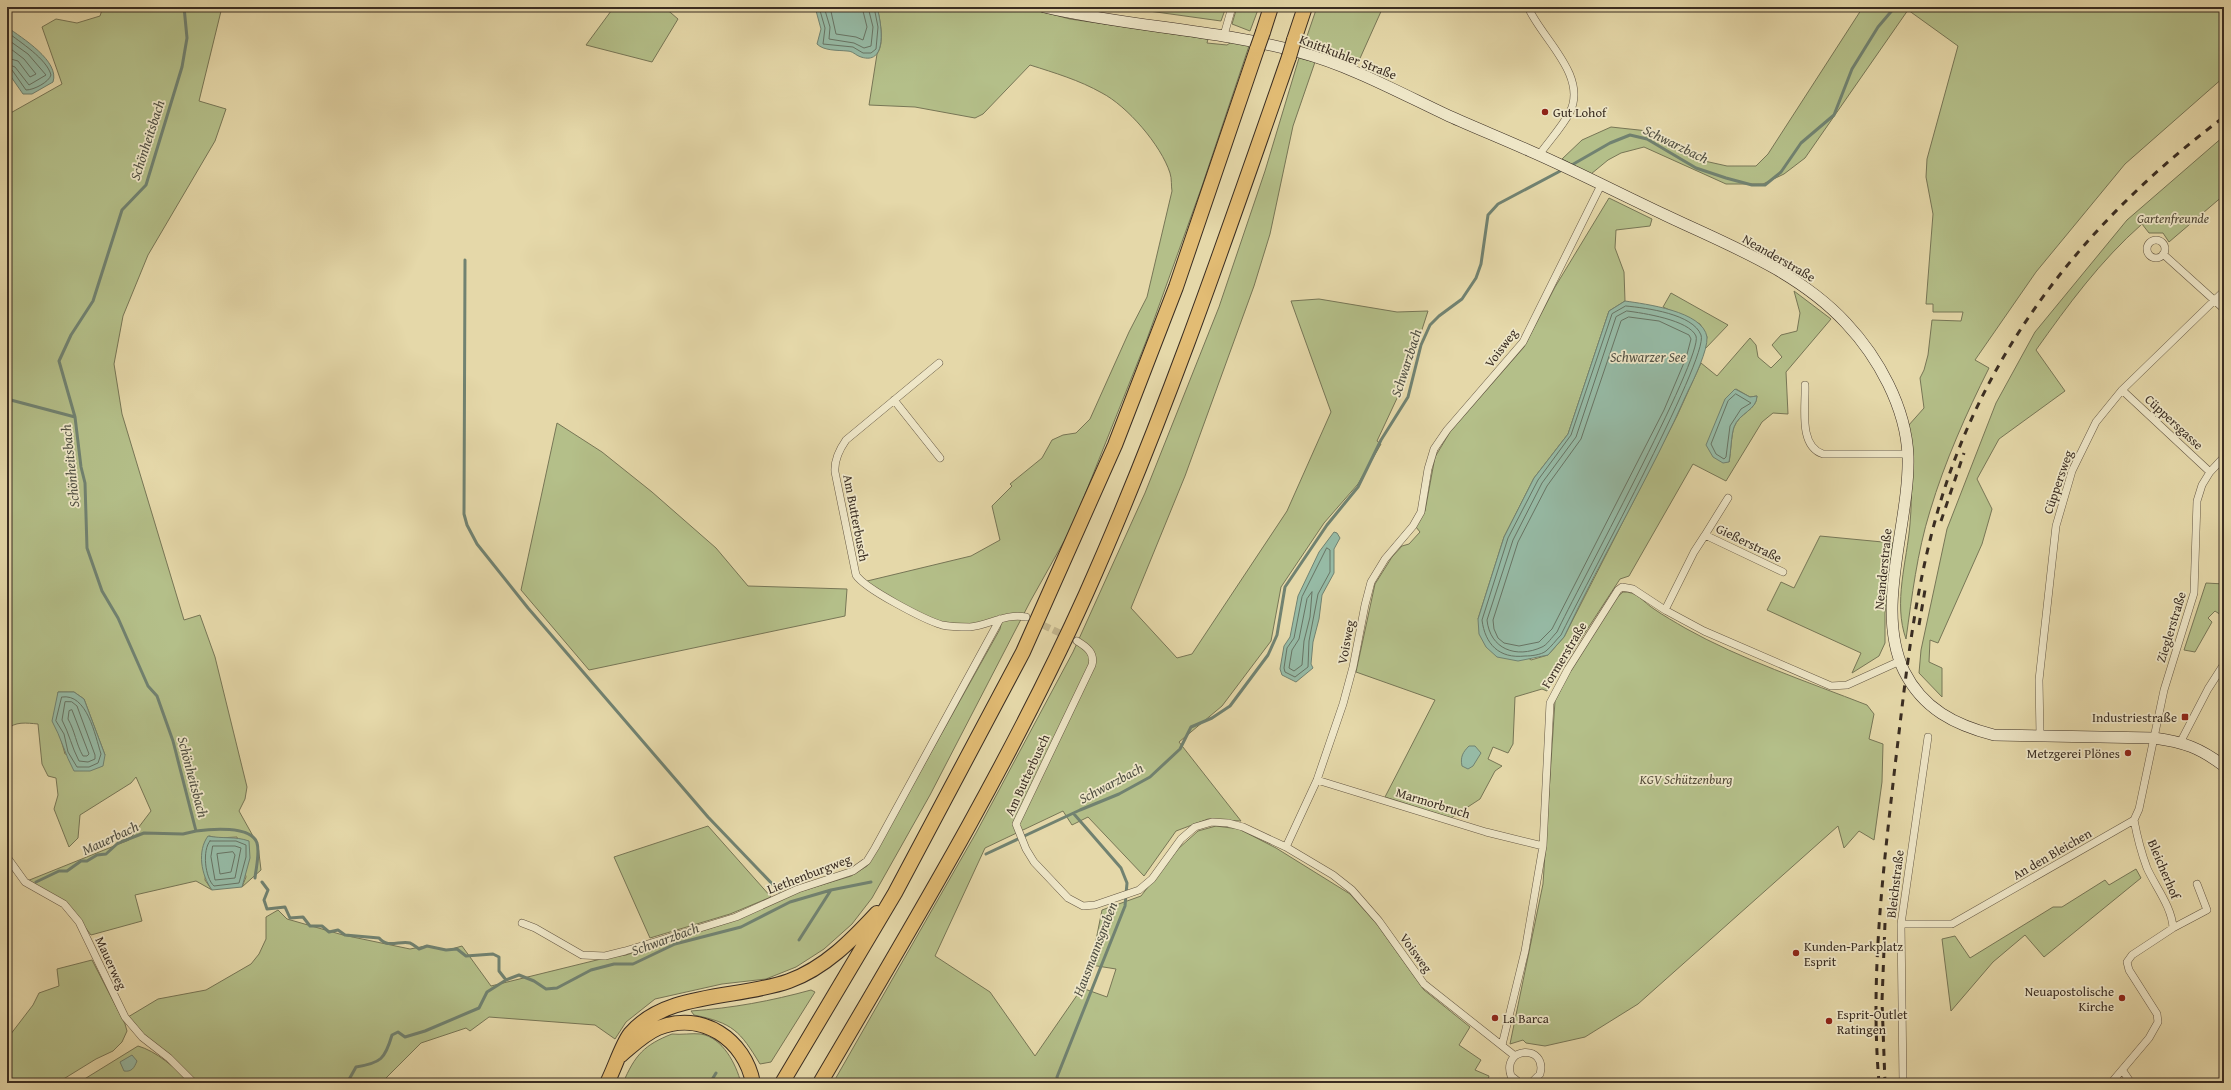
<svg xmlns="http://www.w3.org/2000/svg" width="2231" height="1090" viewBox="0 0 2231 1090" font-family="'Gentium Book Plus',serif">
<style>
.green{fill:#b4bf89;stroke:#777656;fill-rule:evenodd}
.water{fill:#96baa5;stroke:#718271}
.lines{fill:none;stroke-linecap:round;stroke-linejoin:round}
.shore{stroke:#687464;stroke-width:1}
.stream{stroke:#718271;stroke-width:3}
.street-tunnel{stroke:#c3b68e;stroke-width:7;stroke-dasharray:7 3.5;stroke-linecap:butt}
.street-casing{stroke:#655844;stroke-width:8}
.secondary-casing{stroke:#3a2d22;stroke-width:12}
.highway-casing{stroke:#3a2d22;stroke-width:16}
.street{stroke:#eee6c7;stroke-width:7}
.secondary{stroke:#eee6c7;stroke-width:11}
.highway{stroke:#e2bc74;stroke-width:14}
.rail{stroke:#3a2d22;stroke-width:3;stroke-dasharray:7 7;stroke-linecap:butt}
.highway-bridge-casing{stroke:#3a2d22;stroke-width:16;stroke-linecap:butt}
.highway-bridge{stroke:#e2bc74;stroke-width:14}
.poi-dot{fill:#8f2418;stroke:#eee6c7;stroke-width:1.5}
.labels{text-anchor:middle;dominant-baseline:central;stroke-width:3.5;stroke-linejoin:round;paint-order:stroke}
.street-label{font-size:13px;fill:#3a2d22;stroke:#eee6c7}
.poi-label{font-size:13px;fill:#3a2d22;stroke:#eee6c7;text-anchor:start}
.park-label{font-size:13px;font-style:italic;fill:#524a37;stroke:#eee6c7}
.water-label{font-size:14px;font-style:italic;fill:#515043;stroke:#eee6c7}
</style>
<rect width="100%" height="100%" fill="#e5d8a9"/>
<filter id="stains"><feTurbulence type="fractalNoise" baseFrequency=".005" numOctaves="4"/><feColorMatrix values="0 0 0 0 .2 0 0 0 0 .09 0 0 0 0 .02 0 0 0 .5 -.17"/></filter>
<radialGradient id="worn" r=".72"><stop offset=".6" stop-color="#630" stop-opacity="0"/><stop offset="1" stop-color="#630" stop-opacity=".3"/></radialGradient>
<path class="green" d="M 103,7 L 222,7 L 199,101 L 226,109 L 215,141 L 148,255 L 123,316 L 114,364 L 122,414 L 184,620 L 200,615 L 215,657 L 247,787 L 245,799 L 239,811 L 258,845 L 261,870 L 242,887 L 246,877 L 237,837 L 218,838 L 209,836 L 205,880 L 212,890 L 196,881 L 135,895 L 142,921 L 91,935 L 65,901 L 27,881 L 129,840 L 151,811 L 136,777 L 131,783 L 80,815 L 78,838 L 69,847 L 54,809 L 58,795 L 56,778 L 48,776 L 42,764 L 38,724 C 27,723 14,721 7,730 L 7,115 L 62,84 L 42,27 L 56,19 L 77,23 L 100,16 ZM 58,692 L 74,692 L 84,699 L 105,755 L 65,754 L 60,736 Z
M 614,7 L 664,7 L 678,19 L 652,62 L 586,45 Z
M 877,7 L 1024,7 L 1070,19 L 1208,39 L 1207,43 L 1227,45 L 1233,41 L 1250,43 L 1201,189 L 1147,339 L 1072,527 L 1031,600 L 930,795 L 872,898 L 852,924 L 824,949 L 796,967 L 766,979 L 722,984 L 655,999 L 626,1022 L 615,1039 L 595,1025 L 489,1017 L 470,1031 L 466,1028 L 421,1043 L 381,1083 L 197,1083 L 145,1036 L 128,1017 L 158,999 L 206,990 L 251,964 L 259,954 L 266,939 L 266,917 L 278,910 L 287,919 L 343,935 L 410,949 L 426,946 L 448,950 L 462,946 L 491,986 L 605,958 L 626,955 L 736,920 L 792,894 L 851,876 L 867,866 L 875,853 L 1000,629 L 1003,616 L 970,625 L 935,622 L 863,582 L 971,556 L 1000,540 L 992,506 L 1012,486 L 1010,484 L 1042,458 L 1052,440 L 1063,435 L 1076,433 L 1090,419 L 1129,332 L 1147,297 L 1172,191 C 1171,186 1172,179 1170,173 C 1161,145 1127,106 1102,93 C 1079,80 1055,73 1030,65 L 983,114 L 975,118 L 915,107 L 869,105 L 877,54 C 885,43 880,20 877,7 Z
M 1120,7 L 1226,7 L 1221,21 Z
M 1237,7 L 1259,7 L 1250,31 L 1232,24 Z
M 1317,7 L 1383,7 L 1357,65 L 1304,45 Z
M 1863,7 L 2224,7 L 2224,77 L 2125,164 L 2036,272 L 1975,360 L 1989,368 C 1966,414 1945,461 1930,511 C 1917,553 1912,596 1906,639 C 1893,603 1907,561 1910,524 C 1913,492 1910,458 1908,426 L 1924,408 L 1920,378 L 1924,370 L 1928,355 L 1932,320 L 1961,321 L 1963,312 L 1933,312 L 1933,304 L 1926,304 L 1933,214 L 1926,177 L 1927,159 L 1958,46 L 1908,10 L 1805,158 L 1784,174 L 1763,184 L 1726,184 L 1644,147 L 1621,153 L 1608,160 L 1591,174 L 1562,159 L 1582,140 L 1611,127 L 1648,131 L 1700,160 L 1727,166 L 1756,166 L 1768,154 Z
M 1299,58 L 1315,62 L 1293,126 L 1270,234 L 1254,286 L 1185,476 L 1131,608 L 1177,658 L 1192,654 L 1287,511 L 1331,412 L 1291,301 L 1319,299 L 1397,312 L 1428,311 L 1406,379 L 1377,441 L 1381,444 L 1358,484 L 1324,523 L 1281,587 L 1271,641 L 1222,706 L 1179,742 L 1241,821 L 1208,819 L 1176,831 L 1144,876 L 1088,817 L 1072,825 L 1063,811 L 985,848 L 935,956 L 990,992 L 1035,1056 L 1082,988 L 1107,997 L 1116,969 L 1091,965 L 1102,910 L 1141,896 L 1178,849 L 1198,831 L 1216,826 L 1239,829 L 1276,848 L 1350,894 L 1376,923 L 1424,990 L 1470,1027 L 1459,1045 L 1481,1060 L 1475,1070 L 1489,1076 L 1487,1083 L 833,1083 L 976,833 L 1073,652 L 1145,493 L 1219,307 L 1265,171 Z
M 2224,136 L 2224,195 L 2169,242 L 2163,233 L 2149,233 L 2142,224 C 2100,261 2068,305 2036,350 L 2065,391 L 1999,439 L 1977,479 L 1992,509 L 1982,544 L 1938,643 L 1930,640 L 1929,662 L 1942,668 L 1942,697 L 1919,673 L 1921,650 L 1947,529 L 1996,403 L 2035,332 L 2127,220 Z
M 1609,198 L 1652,219 L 1650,226 L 1616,230 L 1615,248 L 1624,272 L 1625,301 L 1609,311 L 1568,434 L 1534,478 L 1504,537 L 1478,619 L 1531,660 L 1548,655 L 1564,637 L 1677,416 L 1701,363 L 1717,376 L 1750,338 L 1756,345 L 1758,357 L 1771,368 L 1782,357 L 1772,345 L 1781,335 L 1797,331 L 1800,313 L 1794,291 L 1831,319 L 1786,372 L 1788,414 L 1773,413 L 1762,422 L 1726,481 L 1693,464 L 1629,576 L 1620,579 L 1547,691 L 1542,689 L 1515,697 L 1513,744 L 1508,753 L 1493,747 L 1488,759 L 1502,766 L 1495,771 L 1480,799 L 1451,818 L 1385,797 L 1435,700 L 1356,672 L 1375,584 L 1392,557 L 1402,546 L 1409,544 L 1420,532 L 1416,527 L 1425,511 L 1435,457 L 1450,432 L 1524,347 L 1555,287 ZM 1736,389 L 1750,397 L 1757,396 C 1757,410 1739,413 1734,427 C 1731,436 1731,452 1729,462 C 1722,432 1709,413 1736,389 Z
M 1671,293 L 1728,325 L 1704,350 L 1707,337 L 1700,324 L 1663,307 Z
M 557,423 L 602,452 L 652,492 L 716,548 L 748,586 L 847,589 L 845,616 L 589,670 L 521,590 Z
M 1820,536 L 1893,543 L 1885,613 L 1885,643 L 1879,656 L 1852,673 L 1861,653 L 1767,610 L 1781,582 L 1794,588 Z
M 2206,583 L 2224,584 L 2224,612 L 2221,615 L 2215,611 L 2208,618 L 2212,622 L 2195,652 L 2184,650 Z
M 1623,592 C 1637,591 1643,602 1654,609 C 1664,616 1675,622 1685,628 C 1740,659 1808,682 1867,705 L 1874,714 L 1869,739 L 1883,744 L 1882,782 L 1874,840 L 1859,831 L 1844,848 L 1838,826 L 1638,1004 L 1585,1037 L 1545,1046 L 1526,1043 L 1523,1040 L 1510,1044 L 1543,884 L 1555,701 L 1570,672 L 1616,598 Z
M 708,826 L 771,897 L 730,914 L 650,938 L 614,857 Z
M 2136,869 L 2141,878 L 2044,957 L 2025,935 L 1993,962 L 1951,1011 L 1942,939 L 1955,936 L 1970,958 L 2053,907 L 2062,907 L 2105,880 L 2109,885 Z
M 92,960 L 125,1024 L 127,1031 L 122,1042 L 113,1051 L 96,1059 L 57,1083 L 7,1083 L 7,1039 L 33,1005 L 39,993 L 59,986 L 57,969 Z
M 811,990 L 815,992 L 771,1062 L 760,1064 C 740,1031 733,1023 694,1015 L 691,1011 C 733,1008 771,1001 811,990 Z
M 672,1034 C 681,1035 692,1033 701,1034 C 723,1038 736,1064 741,1083 L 623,1083 C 635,1055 644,1045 672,1034 Z
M 138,1046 C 156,1051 176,1068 189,1083 L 78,1083 Z"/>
<path class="water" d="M 815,7 L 877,7 C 881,21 889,66 861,57 C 855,55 853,51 847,51 C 837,50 824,51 817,44 L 821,29 Z
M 7,27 C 22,38 60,61 53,82 L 32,94 L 23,94 L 7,71 Z
M 1625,301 C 1645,304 1703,311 1707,337 C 1708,350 1694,379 1688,391 C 1651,475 1603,554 1564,637 L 1548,655 L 1518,661 L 1497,657 L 1486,647 L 1479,634 L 1478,619 L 1504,537 L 1534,478 L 1568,434 L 1609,311 Z
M 1735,389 L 1750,397 L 1757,396 C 1757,410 1739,413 1734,427 C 1731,436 1731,452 1729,462 L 1723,463 L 1713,457 L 1706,445 L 1725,399 Z
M 1334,532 L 1337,533 L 1340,538 L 1334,549 L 1334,573 L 1322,595 L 1319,619 L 1313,642 L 1311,664 L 1313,668 L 1296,682 L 1282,675 L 1280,669 L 1284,646 L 1290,637 L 1298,596 L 1319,552 Z
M 58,692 L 74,692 L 84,699 L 105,755 L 103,766 L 90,771 L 74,771 C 65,755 61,737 52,721 Z
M 1469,746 L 1475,746 L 1481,753 L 1473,766 L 1468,769 L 1462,766 C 1460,757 1463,752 1469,746 Z
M 208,836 C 223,839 235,836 249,841 L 250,858 L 242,887 L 212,890 C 201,875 197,851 208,836 Z
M 132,1055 L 137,1061 C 134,1068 132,1072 124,1071 L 120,1062 Z"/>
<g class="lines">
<path class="shore" d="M 819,7 L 825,28 L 823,44 L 853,47 L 863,53 L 871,53 L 876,49 L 878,27 L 874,7
M 824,7 L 830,27 L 829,39 L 854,43 L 864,48 L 871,46 L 873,27 L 868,7
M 830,7 L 836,34 L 856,37 L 863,40 L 867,27 L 862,7
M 7,32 C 20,42 47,59 51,75 C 49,82 34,90 26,90 L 12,70 L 7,69
M 7,39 L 28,54 L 46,75 L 29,85 L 15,67 L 7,64
M 7,46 L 24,59 L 36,74 L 30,77 L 18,61 L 7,58
M 1626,306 C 1647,308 1693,314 1701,335 C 1710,356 1579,597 1561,635 C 1556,640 1551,647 1546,651 C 1541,655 1531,656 1525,656 C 1499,659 1485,644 1482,620 L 1508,538 L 1538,480 L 1571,435 L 1612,314 Z
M 1627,311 C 1643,313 1689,320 1696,336 C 1704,356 1574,595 1557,632 C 1552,637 1547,645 1542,647 C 1516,659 1490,649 1487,620 L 1513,540 L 1542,483 L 1576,437 L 1616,317 Z
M 1629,317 L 1659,321 L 1689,335 L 1691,339 L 1686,358 L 1664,410 L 1552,629 L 1539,642 L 1519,646 L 1504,643 L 1498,638 L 1494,629 L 1493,620 L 1518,542 L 1547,486 L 1581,439 L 1621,321 Z
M 1736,394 L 1751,403 L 1741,409 L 1730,426 L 1726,457 L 1724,459 L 1716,454 L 1711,444 L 1728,401 Z
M 1327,548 L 1330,550 L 1330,572 L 1318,594 L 1309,641 L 1308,667 L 1295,677 L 1285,672 L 1284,668 L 1287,648 L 1294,638 L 1302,597 Z
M 1312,592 L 1310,617 L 1304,641 L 1302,665 L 1294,671 L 1289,668 L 1292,650 L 1299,639 L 1307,599 Z
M 62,697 C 87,693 95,735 101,754 L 98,763 L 89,767 L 77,767 L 68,752 L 64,734 L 56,721 Z
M 72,702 L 77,706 L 95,755 L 95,759 L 88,762 L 79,761 C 72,748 69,733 62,720 L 65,702 Z
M 72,710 L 89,754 L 87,756 L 83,756 C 76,744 75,731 68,719 L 69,711 Z
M 210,841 L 236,841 L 246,845 L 246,857 L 239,883 L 214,886 C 205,878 202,850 210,841 Z
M 213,846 L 235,846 L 241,848 L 235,878 L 215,880 L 211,857 Z
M 233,852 L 235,855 L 231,872 L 220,874 L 217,854 Z"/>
<path class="stream" d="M 184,7 L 187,38 L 182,67 L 146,185 L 122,210 L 93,301 L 71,335 L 59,361 L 75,417 L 81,467 L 85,483 L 87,548 L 102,591 L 118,618 L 148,686 L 157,696 L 173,741 L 196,831 C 210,829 251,825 257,843 C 260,853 256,868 255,878
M 1570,166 L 1610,143 L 1630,135 L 1647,139 L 1696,168 L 1726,178 L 1752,185 L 1765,185 L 1781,172 L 1801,143 L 1834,115 L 1852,69 L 1878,27 L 1895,7
M 465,260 L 464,514 L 467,525 L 477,544 L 528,608 L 708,817 L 779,891
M 7,399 L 75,417
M 986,854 L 1080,810 L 1119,794 L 1150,777 L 1180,749 L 1191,727 L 1212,718 L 1230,706 L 1268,655 L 1277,635 L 1285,587 L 1327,525 L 1358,487 L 1381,440 L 1408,397 L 1421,345 L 1430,325 L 1439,316 L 1462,299 L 1476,278 L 1481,264 L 1488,215 L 1498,204 L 1564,169
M 7,871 L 8,872
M 36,882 L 59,871 L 67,871 L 81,861 L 87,861 L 97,855 L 106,854 L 118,843 L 144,833 L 183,834 L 196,831
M 262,882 L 268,890 L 264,900 L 267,909 L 285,907 L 290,918 L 303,917 L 310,926 L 322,926 L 329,932 L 338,930 L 345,935 L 379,938 C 388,949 400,940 410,943 C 413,944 416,947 419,949 L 427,946 L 446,950 L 457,949 L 466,956 L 493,954 L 499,957 L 499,971 L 506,980
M 799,940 L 831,890
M 347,1083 L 356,1067 C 381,1063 385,1059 392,1035 L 398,1032 L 405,1037 L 425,1031 L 479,1008 L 487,992 L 506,980 L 519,975 L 534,981 L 546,989 L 557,988 L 591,970 L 614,964 L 633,964 L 675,944 L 741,927 L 790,902 L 831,890 L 871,882
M 710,1083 L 716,1073
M 1058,1083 L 1057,1077 L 1125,906 L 1127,883 L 1121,868 L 1074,814"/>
<path class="street-tunnel" d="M 1034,621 L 1077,641"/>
<defs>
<path id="street" d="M 1528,7 C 1541,38 1588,75 1570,112 C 1562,127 1549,141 1539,155
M 1224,35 L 1232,7
M2147 249a9 9 0 1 1 18 0a9 9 0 1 1-18 0Z
M 2163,254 L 2224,309
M 939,363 L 846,440 C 839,450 834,460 835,472 L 856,575 C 865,589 925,620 942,625 C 951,627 961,627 970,627 C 989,625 1006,613 1026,617
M 1805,385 C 1806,406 1798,446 1823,454 L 1908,454
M 2122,390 L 2210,472
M 894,400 L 940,458
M 1705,535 L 1728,498
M 1665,610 L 1694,552 L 1705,535 L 1783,572
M 1077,641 C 1087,647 1095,653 1092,665 L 1016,824 L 1026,849 L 1034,862 L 1068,898 L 1083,906 L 1095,905 L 1139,890 L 1152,879 L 1181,839 L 1195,827 L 1212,822 L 1228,823 L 1243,827 L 1286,847 L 1333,875 L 1352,890 L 1379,921 L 1424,984 L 1515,1056
M 2040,735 L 2039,680 L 2056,526 L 2072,471 L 2096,422 L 2122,390 L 2224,291
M 2181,741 L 2208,689 L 2224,664
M 1317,780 L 1486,832 L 1543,846
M 1286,847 L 1317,780 L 1343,704 L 1353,667 L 1365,605 L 1371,582 L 1385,559 L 1413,526 L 1421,512 L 1428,469 L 1434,449 L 1447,430 L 1523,342 L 1601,185
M 7,857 L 25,882 L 64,904 L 79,922 L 125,1017 L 142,1037 L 169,1058 L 194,1083
M 522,923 L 535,928 L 582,955 L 605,956 L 625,951 L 736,917 L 798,889 L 853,871 L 867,861 L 875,848 L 1000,619
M 1901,924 L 1952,924 L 2134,820 L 2139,809 L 2164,690 L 2194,593 L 2197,501 L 2202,485 L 2210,472 L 2224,457
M 2173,928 L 2207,910 L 2197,884
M 1502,1045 L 1525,951 L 1543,846 L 1550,703 L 1568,669 L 1618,590 L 1622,587 L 1633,589 L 1665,610 L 1704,631 L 1831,686 L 1847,685 L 1900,661
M 2123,1071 L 2131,1083
M 1520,1083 L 1511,1076 C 1501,1046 1548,1044 1540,1074 L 1531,1083
M 1903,1083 L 1901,924 L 1928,737
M 2111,1083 L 2149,1038 L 2158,1022 L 2157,1014 L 2129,970 L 2127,962 L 2132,955 L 2173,928 C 2172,907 2155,886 2147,868 C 2141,852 2137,836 2134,820"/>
<path id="secondary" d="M 1044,7 C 1128,27 1215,29 1299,52 C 1351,66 1400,93 1449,116 C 1476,128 1503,139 1530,151 C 1576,171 1620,194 1665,215 C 1728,245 1798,271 1846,323 C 1878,357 1906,407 1908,456 C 1910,523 1874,608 1904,671 C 1923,709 1955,725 1994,735 L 2154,738 C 2184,742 2200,748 2224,766"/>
<path id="highway" d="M 1263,32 L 1271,7
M 1294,40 L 1305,7
M 621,1055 C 633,1045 644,1034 658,1028 C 702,1010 745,1040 753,1083
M 607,1083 C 614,1070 622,1044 630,1034 C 666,991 740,999 789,981 C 825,968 852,940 877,913
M 782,1083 L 895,893 L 1023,652 L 1115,445 L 1176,287 L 1257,49
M 820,1083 C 914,923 1010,763 1086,594 C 1164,419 1226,238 1289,57"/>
</defs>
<use href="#street" class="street-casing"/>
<use href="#secondary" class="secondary-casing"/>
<use href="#highway" class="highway-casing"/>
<use href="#street" class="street"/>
<use href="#secondary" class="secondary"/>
<use href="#highway" class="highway"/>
<path class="rail" d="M 1941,521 L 1964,453
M 1919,625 L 1925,590
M 1885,923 L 1882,1001 L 1885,1083
M 1879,1083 C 1870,977 1883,872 1895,766 C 1905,684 1913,601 1935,521 C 1980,353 2086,220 2224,117"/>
<defs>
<path id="highway-bridge" d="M 1257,49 L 1263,32
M 1289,57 L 1294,40"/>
</defs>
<use href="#highway-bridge" class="highway-bridge-casing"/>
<use href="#highway-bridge" class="highway-bridge"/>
</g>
<g class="poi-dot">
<circle cx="1545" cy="112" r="4"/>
<rect x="2181" y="713" width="8" height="8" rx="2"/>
<circle cx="2128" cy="753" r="4"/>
<circle cx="1796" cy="953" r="4"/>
<circle cx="2122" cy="998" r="4"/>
<circle cx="1495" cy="1018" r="4"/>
<circle cx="1829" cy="1021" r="4"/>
</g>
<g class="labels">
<g class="street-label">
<text transform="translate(1348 57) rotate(21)">Knittkuhler Straße</text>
<text transform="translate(1779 258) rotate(30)">Neanderstraße</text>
<text transform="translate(1501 348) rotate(-53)">Voisweg</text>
<text transform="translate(2174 422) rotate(43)">Cüppersgasse</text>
<text transform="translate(2058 482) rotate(-71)">Cüppersweg</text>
<text transform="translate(856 518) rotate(79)">Am Butterbusch</text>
<text transform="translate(1749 543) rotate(26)">Gießerstraße</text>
<text transform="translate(1883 569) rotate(-84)">Neanderstraße</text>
<text transform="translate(2171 627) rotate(-73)">Zieglerstraße</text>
<text transform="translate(1346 642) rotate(-79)">Voisweg</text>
<text transform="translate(1564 655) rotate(-59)">Formerstraße</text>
<text transform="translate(1027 775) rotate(-65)">Am Butterbusch</text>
<text transform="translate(1433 803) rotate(17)">Marmorbruch</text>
<text transform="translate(2052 854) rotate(-30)">An den Bleichen</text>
<text transform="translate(2164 869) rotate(67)">Bleicherhof</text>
<text transform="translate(809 874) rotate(-21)">Liethenburgweg</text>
<text transform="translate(1895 884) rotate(-83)">Bleichstraße</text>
<text transform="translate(1416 953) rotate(54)">Voisweg</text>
<text transform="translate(111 963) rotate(65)">Mauerweg</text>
</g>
<g class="poi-label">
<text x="1553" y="112">Gut Lohof</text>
<text x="2177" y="717" text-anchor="end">Industriestraße</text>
<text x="2120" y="753" text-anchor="end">Metzgerei Plönes</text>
<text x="1804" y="946">Kunden-Parkplatz<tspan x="1804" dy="15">Esprit</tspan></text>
<text x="2114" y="991" text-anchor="end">Neuapostolische<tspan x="2114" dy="15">Kirche</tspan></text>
<text x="1837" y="1014">Esprit-Outlet<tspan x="1837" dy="15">Ratingen</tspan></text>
<text x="1503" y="1018">La Barca</text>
</g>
<g class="park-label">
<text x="2173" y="218">Gartenfreunde</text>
<text x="1686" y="779">KGV Schützenburg</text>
</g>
<g class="water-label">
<text transform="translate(147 140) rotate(-72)">Schönheitsbach</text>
<text transform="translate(1676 144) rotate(26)">Schwarzbach</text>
<text x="1648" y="357">Schwarzer See</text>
<text transform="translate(1406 363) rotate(-72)">Schwarzbach</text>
<text transform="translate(70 466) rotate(-96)">Schönheitsbach</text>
<text transform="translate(193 777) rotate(75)">Schönheitsbach</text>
<text transform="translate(1111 783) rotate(-28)">Schwarzbach</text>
<text transform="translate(110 838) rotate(-25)">Mauerbach</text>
<text transform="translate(665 939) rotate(-20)">Schwarzbach</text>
<text transform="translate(1095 949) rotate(-69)">Hausmannsgraben</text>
</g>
</g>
<rect width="2231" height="1090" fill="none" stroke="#e5d8a9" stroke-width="24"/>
<rect x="8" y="8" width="2215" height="1074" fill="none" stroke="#3a2d22" stroke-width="2"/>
<rect x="12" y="12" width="2207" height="1066" fill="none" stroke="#3a2d22"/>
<rect width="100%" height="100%" filter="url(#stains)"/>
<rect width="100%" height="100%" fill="url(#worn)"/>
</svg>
